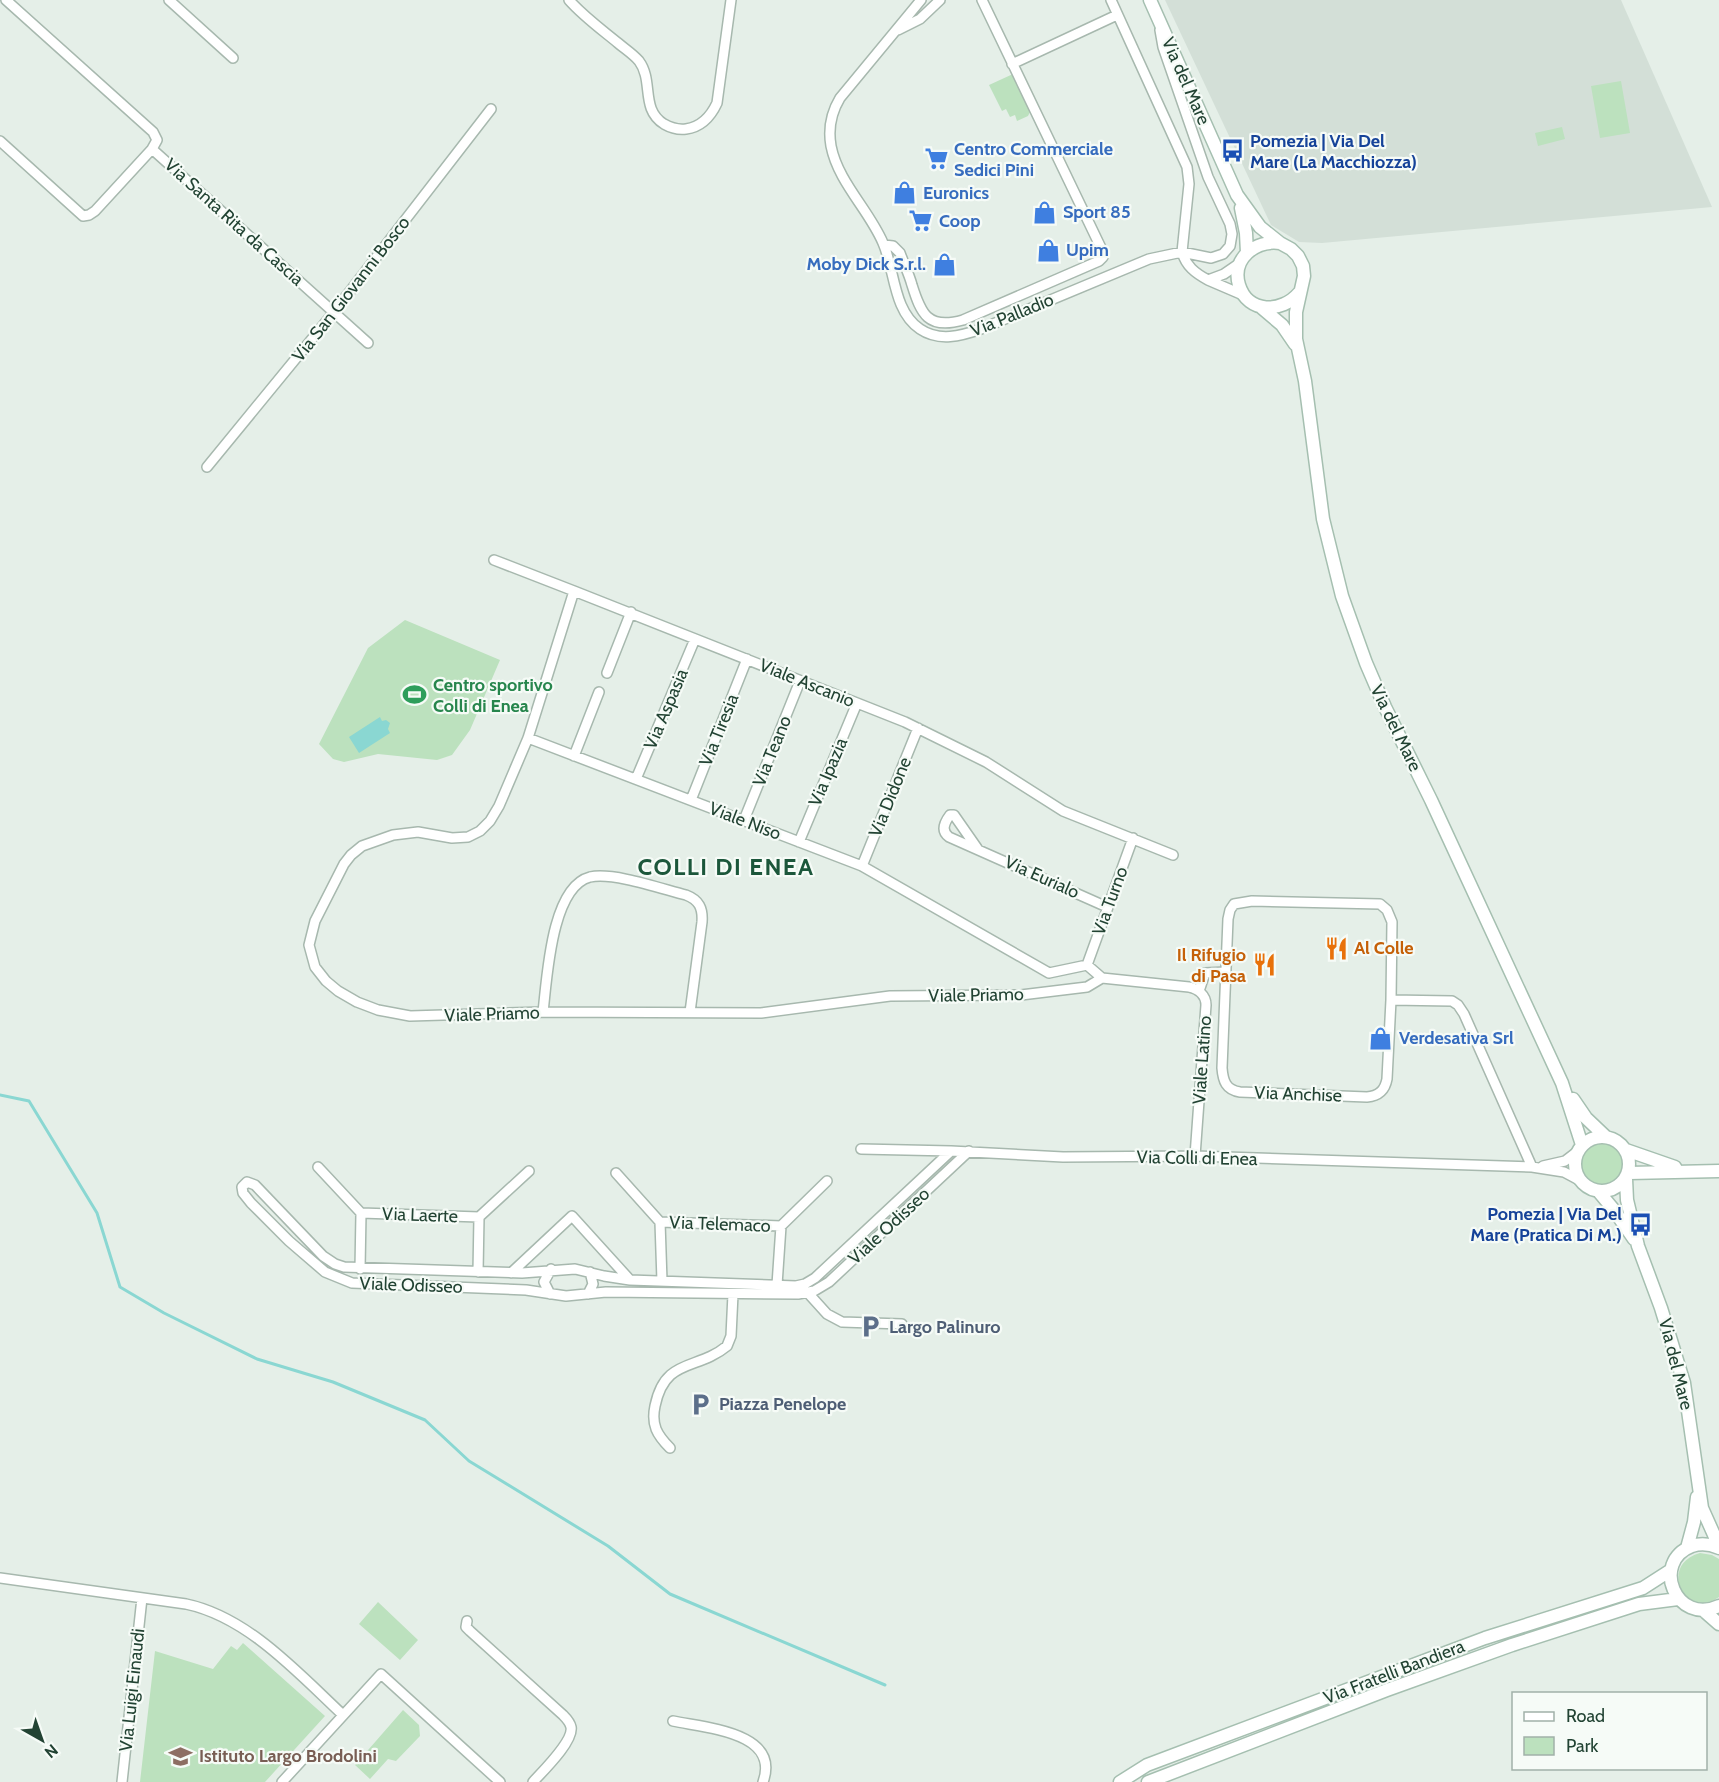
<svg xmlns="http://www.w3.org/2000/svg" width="1719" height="1782" viewBox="0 0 1719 1782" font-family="Cabin,sans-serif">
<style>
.built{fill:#d3dfd7}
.green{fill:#bce1be}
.water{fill:#8ad7d2}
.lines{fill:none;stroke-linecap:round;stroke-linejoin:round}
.stream{stroke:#8ad7d2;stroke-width:3}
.street-casing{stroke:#a7b8ae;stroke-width:12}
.secondary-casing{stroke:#a5bfb0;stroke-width:15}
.street{stroke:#fff;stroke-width:9}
.secondary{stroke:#fff;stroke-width:12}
.labels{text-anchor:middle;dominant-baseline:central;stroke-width:4.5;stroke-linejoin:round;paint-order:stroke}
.street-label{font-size:18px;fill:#224333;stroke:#f6fbf7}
.transit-label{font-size:18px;font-weight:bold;fill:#164399;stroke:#f6fbf7;text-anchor:start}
.shop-label{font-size:18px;font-weight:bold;fill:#366cbe;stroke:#f6fbf7;text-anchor:start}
.leisure-label{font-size:18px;font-weight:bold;fill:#27864d;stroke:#f6fbf7;text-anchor:start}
.food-label{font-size:18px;font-weight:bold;fill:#c56008;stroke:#f6fbf7;text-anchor:start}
.service-label{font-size:18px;font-weight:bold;fill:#4e5e75;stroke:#f6fbf7;text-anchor:start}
.education-label{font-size:18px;font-weight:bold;fill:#785e54;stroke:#f6fbf7;text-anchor:start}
.district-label{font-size:24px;font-weight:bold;letter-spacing:1.5px;fill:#1c573b;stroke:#f6fbf7}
</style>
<rect width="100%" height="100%" fill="#e5efe8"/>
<path class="built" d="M 1165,0 L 1621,0 L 1712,207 L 1322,243 L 1299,242 L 1271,225 Z"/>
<path class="green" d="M 1013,74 L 1030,112 L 1028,116 L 1017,121 L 1015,115 L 1010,117 L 1006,109 L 1002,111 L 989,85 Z
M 1621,81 L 1630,133 L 1600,138 L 1591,86 Z
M 1562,127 L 1565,139 L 1538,146 L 1535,133 Z
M 405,620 L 500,660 L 470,730 L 452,755 L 437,760 L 378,754 L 344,762 L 333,759 L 319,744 L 368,648 Z
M1579 1164a23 23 0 1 1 46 0a23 23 0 1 1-46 0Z
M 1700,1553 L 1712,1555 L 1719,1559 L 1719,1597 C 1686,1621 1657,1565 1700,1553 Z
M 378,1602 L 418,1640 L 400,1660 L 359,1624 Z
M 243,1643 L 325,1716 L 265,1782 L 140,1782 L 155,1651 L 213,1669 L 231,1646 L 237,1650 Z
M 403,1710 L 419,1725 L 420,1736 L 396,1761 L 388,1759 L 370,1779 L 355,1765 Z"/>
<path class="water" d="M 380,717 L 382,721 L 386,720 L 390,723 L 388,729 L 390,733 L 359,753 L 349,737 Z"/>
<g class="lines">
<path class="stream" d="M 0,1095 L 29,1101 L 97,1213 L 120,1287 L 164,1313 L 257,1359 L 333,1382 L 425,1420 L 469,1461 L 608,1546 L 670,1594 L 885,1685"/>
<defs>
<path id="street" d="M 6,0 L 153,132 L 157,140 L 152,149 L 368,343
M 169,0 L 233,58
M 569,0 C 583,16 601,29 618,43 C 625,49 633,54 639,61 C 654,81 640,109 664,124 C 671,128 678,130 686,129 C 701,127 711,116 717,103 L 731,0
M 921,0 L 840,98 C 831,113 828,129 831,146 C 838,182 869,210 883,243 C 895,270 893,311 920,329 C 939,342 961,336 981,329 L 1149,259 L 1182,252 L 1211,258 L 1223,254 L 1230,246 L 1232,234 L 1230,224 L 1208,177 L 1163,47 L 1160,30
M 1111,0 L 1187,167 L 1189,184 L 1182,252 C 1186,266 1195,273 1208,280
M 898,30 L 920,19 L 940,0
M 1012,64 L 1117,15
M 0,141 L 83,216 L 89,215 L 95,211 L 152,149
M 884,245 L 893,246 L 900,253 C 904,264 909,274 912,285 C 921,314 928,330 963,320 L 1099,261 L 1103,257 L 1103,252 L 982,0
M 1240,263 L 1224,274 L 1208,280 L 1243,295
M 207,467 L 334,312 L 491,109
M 494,560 L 574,591
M 607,673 L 631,612
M 528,738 L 862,866 L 1049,973
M 574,756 L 599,692
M 636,779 L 695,639
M 691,800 L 747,659
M 744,820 L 800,681
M 799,842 L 857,703
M 977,848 L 954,815 L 950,815 C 944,823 941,831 949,837 L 1107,907
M 862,866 L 918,728
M 1087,965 L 1133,838
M 1049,973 L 1087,965 L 1102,978
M 1102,978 L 1087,987 L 1021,995 L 890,996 L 761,1013 L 543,1012 L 410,1016 L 378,1010 L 357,1002 L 338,991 L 326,981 L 315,967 L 309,945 L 315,921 L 344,864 L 351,855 L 362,846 L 393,835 L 418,832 L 452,838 L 468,837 L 480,831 L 490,821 L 499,806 L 528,738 L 574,591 L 905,722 L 986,762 L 1063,811 L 1173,855
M 1102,978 L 1189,987 C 1198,989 1206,995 1206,1005 L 1195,1156
M 1199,991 L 1205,973 L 1225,972
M 1391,1000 L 1387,1079 C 1385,1090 1379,1096 1367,1097 L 1240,1092 C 1226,1090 1223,1081 1222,1068 L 1228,919 L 1230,910 L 1234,904 L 1252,901 L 1380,904 L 1387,910 L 1392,922 L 1391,1000 L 1452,1001 L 1458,1005 L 1464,1014 L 1532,1167
M 543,1012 C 547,979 551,887 590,877 C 614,872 662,889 686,895 C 699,900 703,908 702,922 L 690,1012
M 861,1149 L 951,1151 L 1063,1157 L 1195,1156 L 1532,1167 L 1564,1172 L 1579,1180
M 951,1151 L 815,1278 L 805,1284 L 796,1286 L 630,1280 L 604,1276 L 575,1269 L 522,1273 L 344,1267 L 335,1264 L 323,1256 L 255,1185 L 247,1182 L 242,1187 L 243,1193 L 251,1203 L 289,1241 L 325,1272 L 352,1283 L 526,1290 L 566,1296 L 606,1292 L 798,1294 L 814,1291 L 829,1282 L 969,1151
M 1543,1166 L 1565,1161 L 1578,1151
M 318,1167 L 361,1213 L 360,1269
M 616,1173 L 660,1222 L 781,1226
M 361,1213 L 479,1217
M 660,1222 L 662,1281
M 478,1272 L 479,1217 L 529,1171
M 511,1273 L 572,1216 L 630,1280
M 777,1285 L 781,1226 L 827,1181
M 808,1293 L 827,1314 L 842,1322 L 902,1324
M 550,1294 L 544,1282 L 551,1269
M 588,1294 L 593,1284 L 590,1272
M 670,1448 C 657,1435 651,1425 655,1406 C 665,1357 697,1371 727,1346 L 731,1336 L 733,1294
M 0,1578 L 186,1604 C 248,1617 298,1673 343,1715
M 467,1621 L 466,1627 L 470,1631 L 563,1715 C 566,1718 570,1722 571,1727 C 574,1741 543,1771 533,1782
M 673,1721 C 705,1728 781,1732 763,1782
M 122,1782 L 142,1598
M 282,1782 L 381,1674 L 500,1782"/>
<path id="secondary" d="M 1150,0 L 1237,195 L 1260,227 L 1280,243 L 1291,249 L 1298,256 L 1303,266 L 1304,276 L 1296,312 L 1296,339 L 1305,381 L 1323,519 L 1342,596 L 1366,663 L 1385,707 L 1431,800 L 1562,1083 L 1582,1145
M 1241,208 L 1246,233 L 1247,253
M 1280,243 C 1256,240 1231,258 1239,285 C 1248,314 1282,313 1299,293
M 1262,308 L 1282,325 L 1295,344
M 1573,1099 L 1586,1118 L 1606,1137
M1575 1164a27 27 0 1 1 54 0a27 27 0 1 1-54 0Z
M 1626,1150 L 1675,1167
M 1629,1173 L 1719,1171
M 1626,1179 L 1627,1200 L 1638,1246 L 1661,1308 L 1684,1383 L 1702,1508 L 1719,1546
M 1599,1192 L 1614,1210 L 1634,1239
M 1687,1548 L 1694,1522 L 1697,1497
M 1719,1548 C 1710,1544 1701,1543 1692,1546 C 1650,1562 1676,1626 1719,1606
M 1703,1610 L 1719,1624
M 1120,1782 L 1147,1765 L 1485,1638 L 1643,1588 L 1671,1570
M 1148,1782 L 1387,1690 L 1512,1645 L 1639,1604 L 1678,1599"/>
</defs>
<use href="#street" class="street-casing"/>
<use href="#secondary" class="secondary-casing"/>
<use href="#street" class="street"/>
<use href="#secondary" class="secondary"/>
</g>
<defs>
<symbol id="bus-bare" viewBox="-9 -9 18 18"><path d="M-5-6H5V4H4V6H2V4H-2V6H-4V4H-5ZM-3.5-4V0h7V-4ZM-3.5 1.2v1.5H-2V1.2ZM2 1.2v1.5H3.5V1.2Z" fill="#1a4fb4" stroke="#f6fbf7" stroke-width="2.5" paint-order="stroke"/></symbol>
<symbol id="supermarket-bare" viewBox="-9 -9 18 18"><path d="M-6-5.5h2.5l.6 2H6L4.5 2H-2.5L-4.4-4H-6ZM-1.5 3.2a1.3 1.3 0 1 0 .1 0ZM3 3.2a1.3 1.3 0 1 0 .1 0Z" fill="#3f7fe0" stroke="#f6fbf7" stroke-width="2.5" paint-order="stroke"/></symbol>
<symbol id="shop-bare" viewBox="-9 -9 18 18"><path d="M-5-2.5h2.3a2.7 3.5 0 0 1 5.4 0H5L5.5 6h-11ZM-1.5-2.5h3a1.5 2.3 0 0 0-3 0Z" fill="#3f7fe0" stroke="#f6fbf7" stroke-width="2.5" paint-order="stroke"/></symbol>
<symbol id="stadium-bare" viewBox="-9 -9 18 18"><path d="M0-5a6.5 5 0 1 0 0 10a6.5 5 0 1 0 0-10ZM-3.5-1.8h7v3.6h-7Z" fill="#2e9e5b" stroke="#f6fbf7" stroke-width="2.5" paint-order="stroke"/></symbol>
<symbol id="restaurant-bare" viewBox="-9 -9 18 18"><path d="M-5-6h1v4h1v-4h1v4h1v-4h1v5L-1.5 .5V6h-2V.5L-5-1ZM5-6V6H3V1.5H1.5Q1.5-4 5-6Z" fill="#e8710a" stroke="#f6fbf7" stroke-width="2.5" paint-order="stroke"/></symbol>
<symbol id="parking-bare" viewBox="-9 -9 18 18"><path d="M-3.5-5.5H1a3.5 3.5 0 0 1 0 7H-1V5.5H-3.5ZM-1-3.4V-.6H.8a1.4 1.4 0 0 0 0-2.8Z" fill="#5c6f8a" stroke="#f6fbf7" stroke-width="2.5" paint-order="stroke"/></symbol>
<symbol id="school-bare" viewBox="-9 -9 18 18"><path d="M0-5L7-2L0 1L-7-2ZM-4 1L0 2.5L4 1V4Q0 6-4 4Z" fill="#8d6e63" stroke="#f6fbf7" stroke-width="2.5" paint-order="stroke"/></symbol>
</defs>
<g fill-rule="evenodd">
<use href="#bus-bare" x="1216" y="134" width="33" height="33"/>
<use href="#supermarket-bare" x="920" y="142" width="33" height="33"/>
<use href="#shop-bare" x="888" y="176" width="33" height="33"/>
<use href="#shop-bare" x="1028" y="196" width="33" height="33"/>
<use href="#supermarket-bare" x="904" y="204" width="33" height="33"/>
<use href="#shop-bare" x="1032" y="234" width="33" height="33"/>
<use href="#shop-bare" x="928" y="248" width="33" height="33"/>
<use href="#stadium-bare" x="398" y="678" width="33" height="33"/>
<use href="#restaurant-bare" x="1320" y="932" width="33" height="33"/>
<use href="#restaurant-bare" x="1248" y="948" width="33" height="33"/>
<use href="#shop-bare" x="1364" y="1022" width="33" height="33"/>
<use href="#bus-bare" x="1624" y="1208" width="33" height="33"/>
<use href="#parking-bare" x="854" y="1310" width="33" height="33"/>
<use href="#parking-bare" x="684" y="1388" width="33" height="33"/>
<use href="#school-bare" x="164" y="1740" width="33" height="33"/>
</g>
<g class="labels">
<g class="street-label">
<text transform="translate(1186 81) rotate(66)">Via del Mare</text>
<text transform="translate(234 222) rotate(42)">Via Santa Rita da Cascia</text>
<text transform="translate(351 289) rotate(-52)">Via San Giovanni Bosco</text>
<text transform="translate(1012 315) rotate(-22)">Via Palladio</text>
<text transform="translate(807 683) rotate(22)">Viale Ascanio</text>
<text transform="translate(666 709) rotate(-67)">Via Aspasia</text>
<text transform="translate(1396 728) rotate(64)">Via del Mare</text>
<text transform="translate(719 730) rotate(-68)">Via Tiresia</text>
<text transform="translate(772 751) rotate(-68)">Via Teano</text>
<text transform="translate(828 772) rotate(-67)">Via Ipazia</text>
<text transform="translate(890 797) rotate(-68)">Via Didone</text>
<text transform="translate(745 821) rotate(21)">Viale Niso</text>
<text transform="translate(1042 877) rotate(24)">Via Eurialo</text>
<text transform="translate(1110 901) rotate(-70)">Via Turno</text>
<text transform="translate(976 995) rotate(-1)">Viale Priamo</text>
<text transform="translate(492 1014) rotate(-2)">Viale Priamo</text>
<text transform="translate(1202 1060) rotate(-86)">Viale Latino</text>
<text transform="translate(1298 1094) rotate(2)">Via Anchise</text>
<text transform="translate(1197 1158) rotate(1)">Via Colli di Enea</text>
<text transform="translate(420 1215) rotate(2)">Via Laerte</text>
<text transform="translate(720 1224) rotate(2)">Via Telemaco</text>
<text transform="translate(889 1226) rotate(-43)">Viale Odisseo</text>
<text transform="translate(411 1285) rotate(2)">Viale Odisseo</text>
<text transform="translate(1676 1364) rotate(76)">Via del Mare</text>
<text transform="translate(1394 1672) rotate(-21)">Via Fratelli Bandiera</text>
<text transform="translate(132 1690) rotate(-84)">Via Luigi Einaudi</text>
</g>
<g class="transit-label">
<text x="1250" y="141">Pomezia | Via Del<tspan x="1250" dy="21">Mare (La Macchiozza)</tspan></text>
<text x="1622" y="1214" text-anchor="end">Pomezia | Via Del<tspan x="1622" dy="21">Mare (Pratica Di M.)</tspan></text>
</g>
<g class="shop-label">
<text x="954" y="149">Centro Commerciale<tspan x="954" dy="21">Sedici Pini</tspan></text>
<text x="923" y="193">Euronics</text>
<text x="1063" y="212">Sport 85</text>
<text x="939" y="221">Coop</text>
<text x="1066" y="250">Upim</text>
<text x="926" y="264" text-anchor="end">Moby Dick S.r.l.</text>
<text x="1399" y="1038">Verdesativa Srl</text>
</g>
<g class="leisure-label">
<text x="433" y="685">Centro sportivo<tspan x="433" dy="21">Colli di Enea</tspan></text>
</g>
<g class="food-label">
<text x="1354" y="948">Al Colle</text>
<text x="1246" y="955" text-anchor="end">Il Rifugio<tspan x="1246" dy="21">di Pasa</tspan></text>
</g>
<g class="service-label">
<text x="889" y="1327">Largo Palinuro</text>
<text x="719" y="1404">Piazza Penelope</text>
</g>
<g class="education-label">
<text x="199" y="1756">Istituto Largo Brodolini</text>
</g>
<g class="district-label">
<text x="726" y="866">COLLI DI ENEA</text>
</g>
</g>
<rect x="1512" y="1692" width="195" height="78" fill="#f6fbf7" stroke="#a1b1a9" stroke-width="1.5"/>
<rect x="1524" y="1712" width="30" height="9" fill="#ffffff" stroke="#a1b1a9" stroke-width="1.5"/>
<text x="1566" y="1722" font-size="18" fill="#224333">Road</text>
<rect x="1524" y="1737" width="30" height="18" fill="#bce1be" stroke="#a1b1a9" stroke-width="1.5"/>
<text x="1566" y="1752" font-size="18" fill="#224333">Park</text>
<g transform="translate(42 1740) rotate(140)" stroke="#f6fbf7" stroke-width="4.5" paint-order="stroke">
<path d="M0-4.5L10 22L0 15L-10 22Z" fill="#224333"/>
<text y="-9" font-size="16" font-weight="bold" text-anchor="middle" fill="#224333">N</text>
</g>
</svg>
